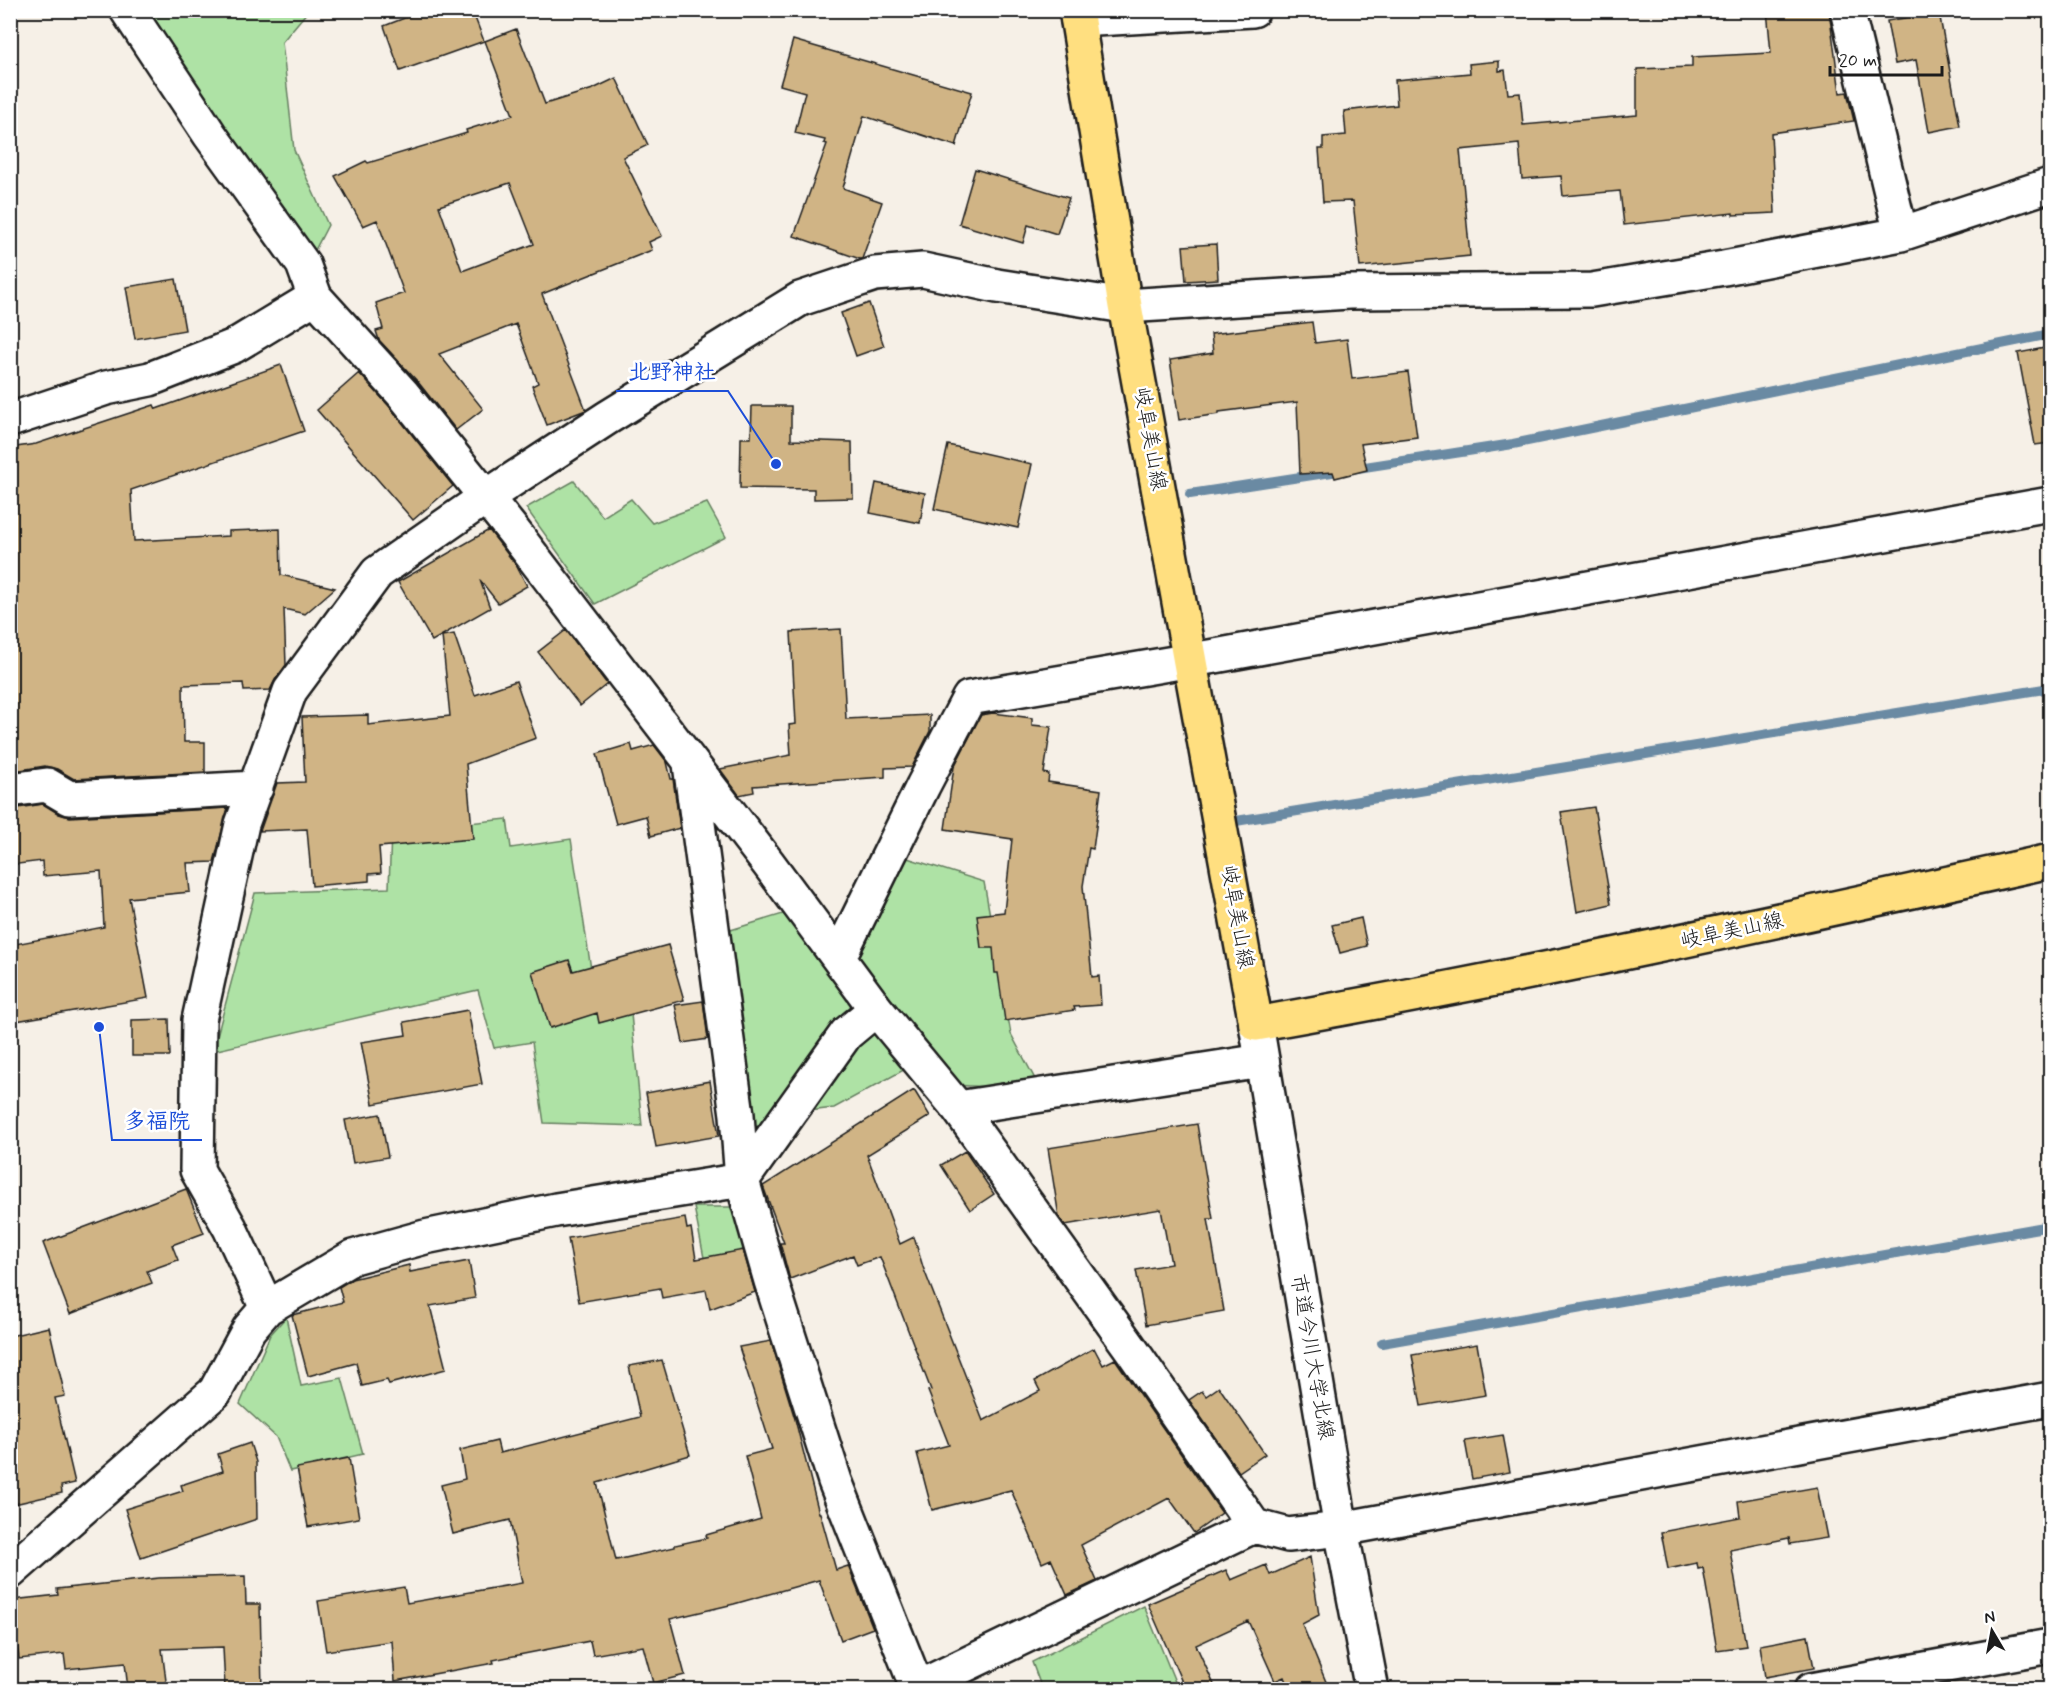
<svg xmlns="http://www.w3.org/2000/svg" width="2061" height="1700" viewBox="0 0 2061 1700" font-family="Mynerve,'Klee One',sans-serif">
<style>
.green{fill:#aee2a5;stroke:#657f60;stroke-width:1.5}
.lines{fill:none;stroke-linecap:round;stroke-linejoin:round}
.stream{stroke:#6b8aa3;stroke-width:10}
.building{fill:#d0b485;stroke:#1c1c1c;stroke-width:1.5;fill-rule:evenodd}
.street-casing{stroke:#1c1c1c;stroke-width:38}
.secondary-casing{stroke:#1c1c1c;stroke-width:38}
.primary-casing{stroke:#1c1c1c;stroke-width:38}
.street{stroke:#fff;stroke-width:33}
.secondary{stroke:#fff;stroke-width:33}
.primary{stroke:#ffdf80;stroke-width:33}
.labels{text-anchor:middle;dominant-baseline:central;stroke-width:5;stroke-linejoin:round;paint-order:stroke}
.street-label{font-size:21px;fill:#1c1c1c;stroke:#fff}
.leader{fill:none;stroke:#1d4ed8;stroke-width:2}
.callout-dot{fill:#1d4ed8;stroke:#fff;stroke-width:2}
.callout-label{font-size:22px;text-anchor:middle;font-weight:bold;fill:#1d4ed8;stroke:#fff;stroke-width:5;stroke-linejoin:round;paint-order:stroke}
</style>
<rect width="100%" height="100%" fill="#f6f0e7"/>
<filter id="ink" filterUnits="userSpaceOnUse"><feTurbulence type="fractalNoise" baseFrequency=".0167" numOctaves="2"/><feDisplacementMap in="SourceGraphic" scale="12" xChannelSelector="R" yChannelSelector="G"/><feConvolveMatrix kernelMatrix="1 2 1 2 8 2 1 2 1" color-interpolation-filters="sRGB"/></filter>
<g filter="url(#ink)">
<path class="green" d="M 138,11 L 308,11 L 282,42 L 294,150 L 328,225 L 314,252 Z
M 574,481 L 603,517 L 631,499 L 652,523 L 707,503 L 726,537 L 595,604 L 526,508 Z
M 507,819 L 511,848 L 571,839 L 597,1008 L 631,1014 L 642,1126 L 544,1123 L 532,1042 L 494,1048 L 478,990 L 213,1051 L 255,893 L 389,888 L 391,831 Z
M 901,856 L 984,882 L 1011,1034 L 1036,1081 L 993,1087 L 950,1085 L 860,967 L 855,948 Z
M 786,913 L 849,984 L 851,1014 L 752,1149 L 724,932 Z
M 886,1032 L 911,1066 L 834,1108 L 809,1111 L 859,1036 Z
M 694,1207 L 734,1207 L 748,1250 L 704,1258 Z
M 286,1317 L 301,1386 L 342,1378 L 363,1454 L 290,1471 L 276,1437 L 240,1404 L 270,1335 Z
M 1144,1606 L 1178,1689 L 1042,1689 L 1032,1662 Z"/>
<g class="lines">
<path class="stream" d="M 1190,494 L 1513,444 L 2050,334
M 1224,823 L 2050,688
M 1382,1343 L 2050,1226"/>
</g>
<path class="building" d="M 425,10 L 472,10 L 484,41 L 400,71 L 384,26 Z
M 1767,10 L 1829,10 L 1840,93 L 1847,92 L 1854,121 L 1771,133 L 1775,213 L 1733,215 L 1733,213 L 1624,225 L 1620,191 L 1563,196 L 1561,176 L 1522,179 L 1519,144 L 1460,150 L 1470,256 L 1360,267 L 1353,201 L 1323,202 L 1319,149 L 1323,149 L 1323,137 L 1346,135 L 1344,111 L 1397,105 L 1395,80 L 1470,73 L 1469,64 L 1499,61 L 1499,71 L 1505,70 L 1508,94 L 1520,93 L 1523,125 L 1637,115 L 1637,69 L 1692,67 L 1692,57 L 1771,53 Z
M 1939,12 L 1960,126 L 1929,132 L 1916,60 L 1895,64 L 1887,21 Z
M 516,29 L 545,104 L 593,89 L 616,78 L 648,145 L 623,157 L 662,236 L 649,242 L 652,250 L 542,294 L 586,410 L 547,425 L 532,386 L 538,383 L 516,324 L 439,354 L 483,409 L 456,430 L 418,382 L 379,340 L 376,331 L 383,329 L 376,303 L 404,293 L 377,220 L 363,226 L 335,176 L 366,161 L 368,163 L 467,133 L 466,130 L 513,115 L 485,41 ZM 510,183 L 534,244 L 462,271 L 439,206 Z
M 793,40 L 972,92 L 956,146 L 864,116 L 843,188 L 882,202 L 862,259 L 860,259 L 794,236 L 827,144 L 824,143 L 825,140 L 795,133 L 805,92 L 780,85 Z
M 975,169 L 1069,198 L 1057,234 L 1028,225 L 1023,243 L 959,224 Z
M 1216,244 L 1218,279 L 1186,281 L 1183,246 Z
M 176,279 L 185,330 L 135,339 L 126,287 Z
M 869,303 L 884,346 L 856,356 L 841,313 Z
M 1312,322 L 1315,343 L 1347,339 L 1352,379 L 1408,372 L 1417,437 L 1361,444 L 1367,470 L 1335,478 L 1333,472 L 1300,474 L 1297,402 L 1219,412 L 1219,414 L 1179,420 L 1170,360 L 1213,353 L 1211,334 Z
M 2050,347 L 2050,443 L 2035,445 L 2018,353 Z
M 281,365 L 304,431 L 131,490 L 134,541 L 229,536 L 229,531 L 280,529 L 281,575 L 335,588 L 305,614 L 284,609 L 286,665 L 275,680 L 270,690 L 244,691 L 243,683 L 183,685 L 184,742 L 205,742 L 205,772 L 74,779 L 57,769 L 45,766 L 14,771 L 10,744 L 10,448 L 36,444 L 154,405 L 156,409 Z
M 359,373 L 389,406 L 453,486 L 413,520 L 317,410 Z
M 752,406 L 791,406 L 791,440 L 852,442 L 853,498 L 814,499 L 814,489 L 740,488 L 741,438 L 751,438 Z
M 948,445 L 1032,464 L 1018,528 L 934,509 Z
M 876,483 L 925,493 L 920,523 L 870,513 Z
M 489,530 L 516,565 L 527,586 L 498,603 L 480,580 L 490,608 L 432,641 L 398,582 Z
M 841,629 L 846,719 L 930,715 L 930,731 L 912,767 L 885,768 L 885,777 L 753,786 L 754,792 L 739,795 L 720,769 L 791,755 L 789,725 L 796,724 L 791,632 Z
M 566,630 L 607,684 L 580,706 L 538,652 Z
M 454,634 L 475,695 L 516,681 L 536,738 L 466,764 L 473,839 L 379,847 L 381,873 L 369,874 L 369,881 L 312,886 L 307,829 L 260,831 L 277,783 L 305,782 L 302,717 L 368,715 L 368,725 L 450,716 L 442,636 Z
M 993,713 L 1032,718 L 1032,725 L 1051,727 L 1044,773 L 1049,774 L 1048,782 L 1101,790 L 1093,849 L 1089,848 L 1083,886 L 1092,977 L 1099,976 L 1101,1005 L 1074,1007 L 1075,1010 L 1005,1021 L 998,973 L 995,973 L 993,948 L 981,948 L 977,915 L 1004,912 L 1012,839 L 945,829 L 954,767 L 981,715 Z
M 631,744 L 633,751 L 654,745 L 667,762 L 671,779 L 673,779 L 680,828 L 651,836 L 646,816 L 616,824 L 597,754 Z
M 43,804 L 59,814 L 70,817 L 228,808 L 214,862 L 187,863 L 190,892 L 129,898 L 148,998 L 10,1022 L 10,945 L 104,927 L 101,871 L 43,876 L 42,861 L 10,865 L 10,811 L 18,810 L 18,808 Z
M 1594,807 L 1611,904 L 1577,912 L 1561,812 Z
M 1361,918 L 1367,946 L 1340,953 L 1332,925 Z
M 668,945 L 684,1000 L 599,1023 L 597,1013 L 550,1028 L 532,972 L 569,960 L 573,971 Z
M 703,1001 L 708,1039 L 683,1043 L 675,1005 Z
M 468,1010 L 482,1084 L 373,1104 L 361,1042 L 406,1035 L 404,1022 Z
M 169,1019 L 170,1056 L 132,1056 L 132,1020 Z
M 710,1081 L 719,1136 L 656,1147 L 646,1093 Z
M 914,1090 L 930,1116 L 867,1155 L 900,1244 L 914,1237 L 923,1267 L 983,1421 L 1040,1391 L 1035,1381 L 1094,1348 L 1103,1365 L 1115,1359 L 1222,1513 L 1194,1533 L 1169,1498 L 1081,1545 L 1097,1581 L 1067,1595 L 1051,1559 L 1042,1563 L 1011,1490 L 932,1510 L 917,1453 L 949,1445 L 928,1391 L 931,1390 L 880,1257 L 857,1265 L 853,1255 L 790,1279 L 789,1276 L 780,1243 L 784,1243 L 763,1186 Z
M 380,1114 L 388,1157 L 353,1163 L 345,1120 Z
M 1197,1124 L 1213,1219 L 1208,1219 L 1224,1311 L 1146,1325 L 1136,1270 L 1171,1264 L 1161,1209 L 1065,1225 L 1059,1217 L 1048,1148 Z
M 965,1151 L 994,1194 L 970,1210 L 941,1165 Z
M 186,1189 L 204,1233 L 172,1245 L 178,1260 L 147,1271 L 152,1283 L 70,1314 L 43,1243 Z
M 685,1218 L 687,1229 L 691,1228 L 696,1259 L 743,1250 L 755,1292 L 710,1309 L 706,1290 L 662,1298 L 660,1288 L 579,1302 L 568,1238 Z
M 469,1261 L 475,1298 L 430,1306 L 446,1369 L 389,1384 L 387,1380 L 362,1386 L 356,1363 L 308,1376 L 292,1315 L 343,1302 L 339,1287 L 352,1279 L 409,1265 L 410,1272 Z
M 49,1327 L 65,1396 L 55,1398 L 75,1483 L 61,1486 L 62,1493 L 10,1505 L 10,1336 Z
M 771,1341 L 795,1419 L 819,1513 L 820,1513 L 836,1570 L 848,1566 L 873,1628 L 841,1640 L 819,1580 L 734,1604 L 670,1619 L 685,1675 L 653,1683 L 643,1646 L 593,1655 L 590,1641 L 493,1660 L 494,1663 L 395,1681 L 392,1641 L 326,1651 L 318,1601 L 404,1587 L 407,1603 L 522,1583 L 510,1520 L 453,1534 L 441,1485 L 465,1479 L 460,1450 L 497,1441 L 500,1453 L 640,1417 L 629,1366 L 662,1360 L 690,1455 L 597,1483 L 616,1560 L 675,1547 L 675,1545 L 707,1538 L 706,1535 L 761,1519 L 745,1456 L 772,1449 L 739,1347 Z
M 1477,1344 L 1486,1395 L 1421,1406 L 1412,1355 Z
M 1219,1387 L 1265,1454 L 1239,1472 L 1189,1400 L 1202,1391 L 1206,1396 Z
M 1503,1435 L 1510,1472 L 1472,1479 L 1465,1441 Z
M 250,1443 L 256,1462 L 257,1519 L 141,1558 L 125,1509 L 183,1491 L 181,1485 L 223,1471 L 218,1454 Z
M 349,1458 L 359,1518 L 308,1527 L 297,1468 Z
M 1817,1487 L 1827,1538 L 1790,1544 L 1789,1538 L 1730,1550 L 1746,1646 L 1717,1650 L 1703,1568 L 1698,1569 L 1697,1563 L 1668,1569 L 1661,1532 L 1740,1517 L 1738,1501 Z
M 1310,1557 L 1319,1615 L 1302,1624 L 1329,1689 L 1289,1689 L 1284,1677 L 1275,1681 L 1248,1621 L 1196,1645 L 1216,1689 L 1185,1689 L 1148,1604 L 1226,1570 L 1231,1580 L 1266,1565 L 1270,1575 Z
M 245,1576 L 246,1604 L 260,1604 L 262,1689 L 225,1689 L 223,1647 L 162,1649 L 167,1689 L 128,1689 L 125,1663 L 66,1669 L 64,1654 L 19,1659 L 12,1600 L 58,1595 L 57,1589 L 159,1578 Z
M 1808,1636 L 1814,1668 L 1765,1677 L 1760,1645 Z"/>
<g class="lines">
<defs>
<path id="street" d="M 127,10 L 210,135 L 303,264 L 315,297 L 403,394 L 514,532 L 768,863 L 876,1009 L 958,1108 L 1131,1349 L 1254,1526
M 1847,10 L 1901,234
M 1078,20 L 1253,10
M 10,420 L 106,388 L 150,379 L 234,346 L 315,297
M 690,764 L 737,1115 L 742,1180 L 771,1281 L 835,1481 L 918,1690
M 10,790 L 47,785 L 69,798 L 256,788
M 839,957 L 923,786 L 969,698 L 1215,656 L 2050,504
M 958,1108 L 1262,1061
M 267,1308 L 230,1228 L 197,1170 L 199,1020 L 242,824 L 290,691 L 377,573 L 486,497 L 607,418 L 800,299 L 875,274 L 923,270 L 997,286 L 1125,306 L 1349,292 L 1592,290 L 1724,268 L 1901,234 L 2050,185
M 10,1572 L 215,1392 L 249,1329 L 267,1308 L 353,1257 L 425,1237 L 556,1210 L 742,1180 L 846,1034 L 876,1009
M 913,1690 L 1254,1526 L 1288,1535 L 1341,1529 L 2050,1399
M 1811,1690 L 2050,1646"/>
<path id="secondary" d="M 1256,1024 L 1341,1529 L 1372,1690"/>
<path id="primary" d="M 1076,10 L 1125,306 L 1256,1024 C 1522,977 1786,919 2050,861"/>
</defs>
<use href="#street" class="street-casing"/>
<use href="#secondary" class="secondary-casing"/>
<use href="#primary" class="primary-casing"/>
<use href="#street" class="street"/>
<use href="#secondary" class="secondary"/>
<use href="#primary" class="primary"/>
</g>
</g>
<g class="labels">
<g class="street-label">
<text transform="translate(1150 439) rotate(80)">岐阜美山線</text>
<text transform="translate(1237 917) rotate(80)">岐阜美山線</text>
<text transform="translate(1732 931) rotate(-12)">岐阜美山線</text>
<text transform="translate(1312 1357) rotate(80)">市道今川大学北線</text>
</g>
</g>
<path class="leader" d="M776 464L728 391H616M99 1027L112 1140H202"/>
<g class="callout-dot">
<circle cx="776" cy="464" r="6"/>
<circle cx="99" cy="1027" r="6"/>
</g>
<g class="callout-label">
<text x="672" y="379">北野神社</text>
<text x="157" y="1128">多福院</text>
</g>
<rect width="2061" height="1700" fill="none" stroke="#fff" stroke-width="36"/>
<rect x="18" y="18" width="2025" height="1664" fill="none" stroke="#1c1c1c" stroke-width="2" filter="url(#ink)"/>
<g transform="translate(1992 1631) rotate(350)" stroke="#ffffff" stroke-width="4.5" paint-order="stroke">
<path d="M0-4.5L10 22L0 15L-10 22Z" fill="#1c1c1c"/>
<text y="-9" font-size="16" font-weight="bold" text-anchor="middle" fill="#1c1c1c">N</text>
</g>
<path d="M1830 66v9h112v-9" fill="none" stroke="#1c1c1c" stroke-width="3"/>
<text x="1839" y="66" font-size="18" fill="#1c1c1c" stroke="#ffffff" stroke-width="4.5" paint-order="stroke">20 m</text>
</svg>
